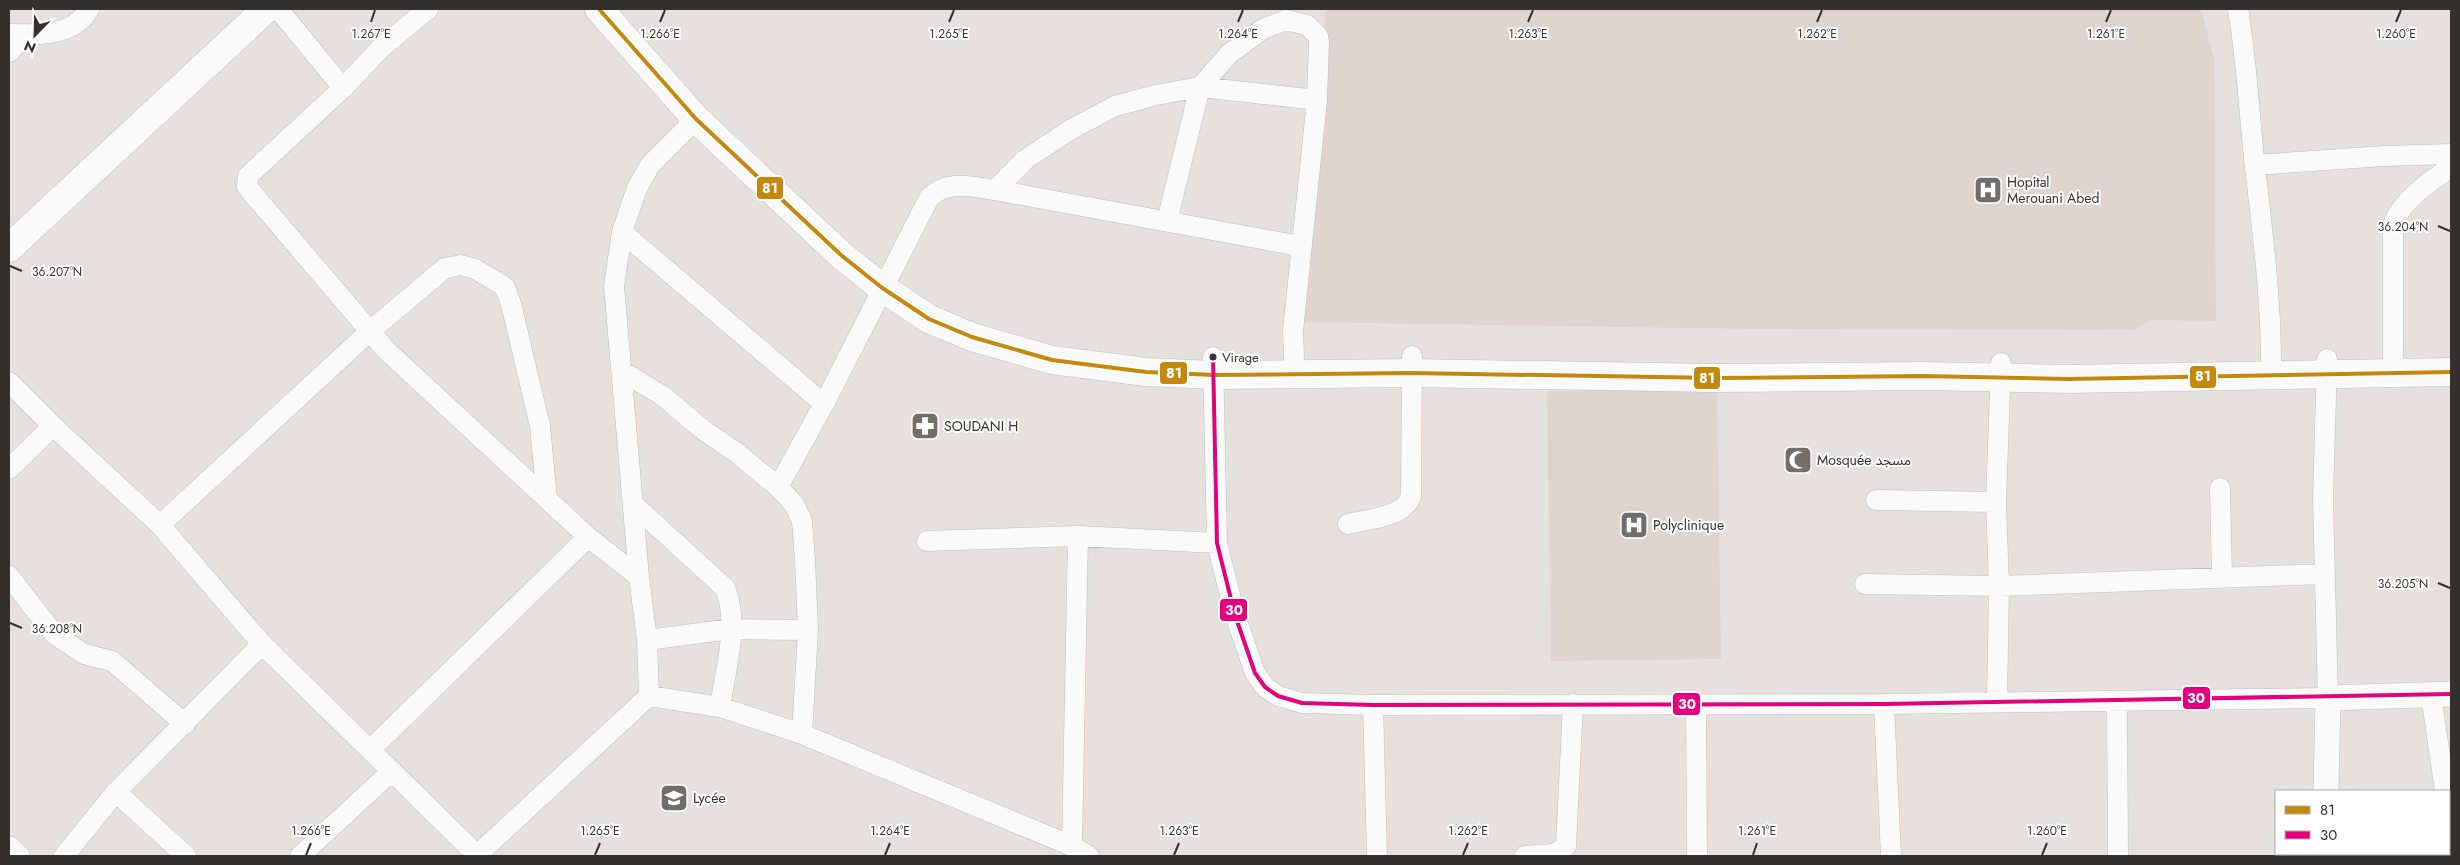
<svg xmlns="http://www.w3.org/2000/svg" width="2460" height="865" viewBox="0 0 2460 865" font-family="Jost,'Noto Sans Arabic',sans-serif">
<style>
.built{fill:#e0d4ce}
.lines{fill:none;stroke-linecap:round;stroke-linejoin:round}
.minor-casing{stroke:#c0bdbb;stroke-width:21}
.tertiary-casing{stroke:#c0bdbb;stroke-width:26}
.secondary-casing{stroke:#c0bdbb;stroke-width:29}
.minor{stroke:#fbfafa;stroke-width:20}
.tertiary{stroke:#fbfafa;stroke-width:25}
.secondary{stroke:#fbfafa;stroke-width:28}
.bus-1-casing{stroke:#fff;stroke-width:8}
.bus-2-casing{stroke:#fff;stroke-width:8}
.bus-1{stroke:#c6880c;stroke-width:4}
.bus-2{stroke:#e5007d;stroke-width:4}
.ticks{fill:none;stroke:#34302e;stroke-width:2}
.bus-dot{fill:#34302e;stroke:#fff;stroke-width:2}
.labels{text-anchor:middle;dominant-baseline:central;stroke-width:4;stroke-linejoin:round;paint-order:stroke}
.bus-label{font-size:13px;fill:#34302e;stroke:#fff;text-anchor:start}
.poi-label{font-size:14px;fill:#34302e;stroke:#fff;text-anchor:start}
.ticks-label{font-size:12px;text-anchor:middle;fill:#34302e;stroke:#fff;stroke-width:4;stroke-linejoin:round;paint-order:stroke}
.line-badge{stroke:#fff;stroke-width:2}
.badge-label{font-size:14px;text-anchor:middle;font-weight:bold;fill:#fff}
</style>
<rect width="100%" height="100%" fill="#e6e1de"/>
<path class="built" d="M 1326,9 L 2201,9 L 2214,59 L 2216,321 L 2151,320 L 2134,330 L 1757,329 L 1298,322 Z
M 1717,389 L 1721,659 L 1551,661 L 1547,391 Z"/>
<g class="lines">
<defs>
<path id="minor" d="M 278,9 L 343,88
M 428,9 L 381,48 L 343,88 L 248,176 L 247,187 L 386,350 L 588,537 L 639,577
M 2238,9 C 2247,62 2249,114 2255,167 C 2263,236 2272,306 2271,375
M 9,34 C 36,35 74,37 89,9
M 9,52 L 25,34
M 2255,165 L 2384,156 L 2451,154
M 995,190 L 1026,159 L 1070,130 L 1115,106 L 1156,95 L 1200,87 L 1317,100
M 1167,221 L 1200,87 L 1229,54 L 1263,29 L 1286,20 L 1307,25 L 1318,36 L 1319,42 L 1317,100 L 1293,331 L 1294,358
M 622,232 L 824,404
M 1213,357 L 1217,543 L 1235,615 L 1255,673 L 1265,687 L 1278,696 L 1302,703 L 1373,705 L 1884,704 L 2328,698 L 2323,499 L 2327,359
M 2393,357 L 2393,224 C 2401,202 2430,180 2451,168
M 623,372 L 663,396 L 702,429 L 737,453 L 778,487 L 794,504 L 802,521 L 805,560 L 808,630 L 802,734
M 9,382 L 53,426 L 160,525 L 262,644 L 477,855
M 9,469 L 53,426
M 778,487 L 824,404 L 929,198 C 947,179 972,187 995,190 L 1300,246
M 2220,488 L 2222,578
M 1876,500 L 1996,502
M 633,504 L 725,588 C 740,623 725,671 720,707
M 1348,524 C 1368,519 1404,518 1411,496 L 1412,356
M 160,525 L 369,332 L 445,268 L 461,265 L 475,269 L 505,287 L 511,304 L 540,426 L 547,499
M 927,541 L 1078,536
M 9,576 L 54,634 L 84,654 L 112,661 L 185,724
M 1865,584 L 1999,586 L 2324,574
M 647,640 L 731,629 L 808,630
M 2431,695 L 2445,791
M 649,696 L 720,707 L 802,734 L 1072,846 L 1089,856
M 2117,701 L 2118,856
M 1997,702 L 1999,586 L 1996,502 L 2001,363
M 1696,703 L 1697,856
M 1884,704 L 1891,856
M 1373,705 L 1377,856
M 370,750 L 588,537
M 116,792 L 186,856
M 2449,816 L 2451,821
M 9,846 L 20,856
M 1072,846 L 1078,536 L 1217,543
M 64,856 L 116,792 L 262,644
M 300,856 L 392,771
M 476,856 L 649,696 L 647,640 L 639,577 L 614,286 L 622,232 L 637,188 L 650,165 L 696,119
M 1525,856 L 1554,854 L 1566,846 L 1573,704"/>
<path id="tertiary" d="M 2326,791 L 2328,698 L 2451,694
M 2325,856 L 2325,854"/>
<path id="secondary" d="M 599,9 L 696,119 L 841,255 L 881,287 L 929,319 L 972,337 L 1052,360 L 1146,372 L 1214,375 L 1411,373 L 1717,378 L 1923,376 L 2069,379 L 2451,372
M 9,248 L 266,9"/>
</defs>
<use href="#minor" class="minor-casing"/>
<use href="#tertiary" class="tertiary-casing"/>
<use href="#secondary" class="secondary-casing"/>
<use href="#minor" class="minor"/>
<use href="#tertiary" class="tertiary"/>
<use href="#secondary" class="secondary"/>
<defs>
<path id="bus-1" d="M 599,9 L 696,119 L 841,255 L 881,287 L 929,319 L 972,337 L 1052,360 L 1146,372 L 1214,375 L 1411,373 L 1717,378 L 1923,376 L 2069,379 L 2451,372"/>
<path id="bus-2" d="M 1213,357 L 1217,543 L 1235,615 L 1255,673 L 1265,687 L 1278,696 L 1302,703 L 1373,705 L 1884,704 L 2451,694"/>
</defs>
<use href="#bus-1" class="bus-1-casing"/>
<use href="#bus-2" class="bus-2-casing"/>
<use href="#bus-1" class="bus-1"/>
<use href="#bus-2" class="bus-2"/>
</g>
<path class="ticks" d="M 371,22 L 375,10M 660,22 L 665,10M 949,22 L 954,10M 1238,22 L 1243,10M 1528,22 L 1533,10M 1817,22 L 1822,10M 2106,22 L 2111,10M 2396,22 L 2401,10M 2438,226 L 2450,231M 10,266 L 22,271M 2438,583 L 2450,588M 10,623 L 22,628M 306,855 L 311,843M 595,855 L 600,843M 885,855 L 890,843M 1174,855 L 1179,843M 1463,855 L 1468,843M 1753,855 L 1757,843M 2042,855 L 2047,843"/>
<defs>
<symbol id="hospital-square" viewBox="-11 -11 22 22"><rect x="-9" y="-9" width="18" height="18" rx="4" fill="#726e6c" stroke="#fff"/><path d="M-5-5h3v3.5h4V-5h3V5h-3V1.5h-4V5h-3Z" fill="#fff"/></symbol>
<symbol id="pharmacy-square" viewBox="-11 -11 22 22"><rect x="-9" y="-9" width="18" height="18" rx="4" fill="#726e6c" stroke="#fff"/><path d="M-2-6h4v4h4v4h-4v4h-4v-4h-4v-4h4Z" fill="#fff"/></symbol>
<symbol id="mosque-square" viewBox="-11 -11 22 22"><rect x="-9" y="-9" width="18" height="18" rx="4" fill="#726e6c" stroke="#fff"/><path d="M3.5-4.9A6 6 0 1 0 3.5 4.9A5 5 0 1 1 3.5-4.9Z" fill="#fff"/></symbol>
<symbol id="school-square" viewBox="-11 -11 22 22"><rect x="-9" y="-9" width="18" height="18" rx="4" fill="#726e6c" stroke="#fff"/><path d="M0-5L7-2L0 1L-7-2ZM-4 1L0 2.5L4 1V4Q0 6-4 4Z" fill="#fff"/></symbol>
</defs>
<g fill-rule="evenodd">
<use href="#hospital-square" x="1972" y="174" width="32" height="32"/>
<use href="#pharmacy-square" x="909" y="410" width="32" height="32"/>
<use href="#mosque-square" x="1782" y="444" width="32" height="32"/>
<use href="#hospital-square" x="1618" y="509" width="32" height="32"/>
<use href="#school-square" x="658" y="782" width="32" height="32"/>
</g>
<circle class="bus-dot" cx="1213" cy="357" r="4.5"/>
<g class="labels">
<g class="bus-label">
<text x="1222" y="357">Virage</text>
</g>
<g class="poi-label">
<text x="2007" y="182">Hopital<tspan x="2007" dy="16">Merouani Abed</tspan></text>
<text x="944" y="426">SOUDANI H</text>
<text x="1817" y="460">Mosquée مسجد</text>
<text x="1653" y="525">Polyclinique</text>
<text x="693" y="798">Lycée</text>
</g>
</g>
<g class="ticks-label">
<text x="371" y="38">1.267°E</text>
<text x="660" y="38">1.266°E</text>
<text x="949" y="38">1.265°E</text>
<text x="1238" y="38">1.264°E</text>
<text x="1817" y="38">1.262°E</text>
<text x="2106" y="38">1.261°E</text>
<text x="2396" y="38">1.260°E</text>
<text x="1528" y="38">1.263°E</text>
<text x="2403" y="231">36.204°N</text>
<text x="57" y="276">36.207°N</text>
<text x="2403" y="588">36.205°N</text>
<text x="57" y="633">36.208°N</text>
<text x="311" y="835">1.266°E</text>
<text x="600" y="835">1.265°E</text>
<text x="890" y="835">1.264°E</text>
<text x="1179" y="835">1.263°E</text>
<text x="1468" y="835">1.262°E</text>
<text x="1757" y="835">1.261°E</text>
<text x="2047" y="835">1.260°E</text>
</g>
<g class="line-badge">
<rect x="756" y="176" width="28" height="24" rx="5" fill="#c6880c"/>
<rect x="1159" y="361" width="29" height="24" rx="5" fill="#c6880c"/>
<rect x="2189" y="365" width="28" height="24" rx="5" fill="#c6880c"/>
<rect x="1693" y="366" width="28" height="24" rx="5" fill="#c6880c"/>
<rect x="1219" y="598" width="29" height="24" rx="5" fill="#e5007d"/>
<rect x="2182" y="686" width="29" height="24" rx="5" fill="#e5007d"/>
<rect x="1672" y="692" width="29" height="24" rx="5" fill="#e5007d"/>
</g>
<g class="badge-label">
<text x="770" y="193">81</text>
<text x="1174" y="378">81</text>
<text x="2203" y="381">81</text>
<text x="1707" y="383">81</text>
<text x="1234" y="615">30</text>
<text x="2196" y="703">30</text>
<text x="1687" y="709">30</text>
</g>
<rect width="2460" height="865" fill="none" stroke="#34302e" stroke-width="20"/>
<rect x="2275" y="790" width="175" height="65" fill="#ffffff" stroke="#aeacab"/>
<rect x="2285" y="806" width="25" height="8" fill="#c6880c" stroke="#aeacab"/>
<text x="2320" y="815" font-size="15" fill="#34302e">81</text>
<rect x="2285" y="831" width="25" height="8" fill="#e5007d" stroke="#aeacab"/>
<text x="2320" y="840" font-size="15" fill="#34302e">30</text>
<g transform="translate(35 35) rotate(203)" stroke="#ffffff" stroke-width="4" paint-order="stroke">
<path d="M0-4L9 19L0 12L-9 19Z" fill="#34302e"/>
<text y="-8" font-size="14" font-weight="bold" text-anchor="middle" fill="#34302e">N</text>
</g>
</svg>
